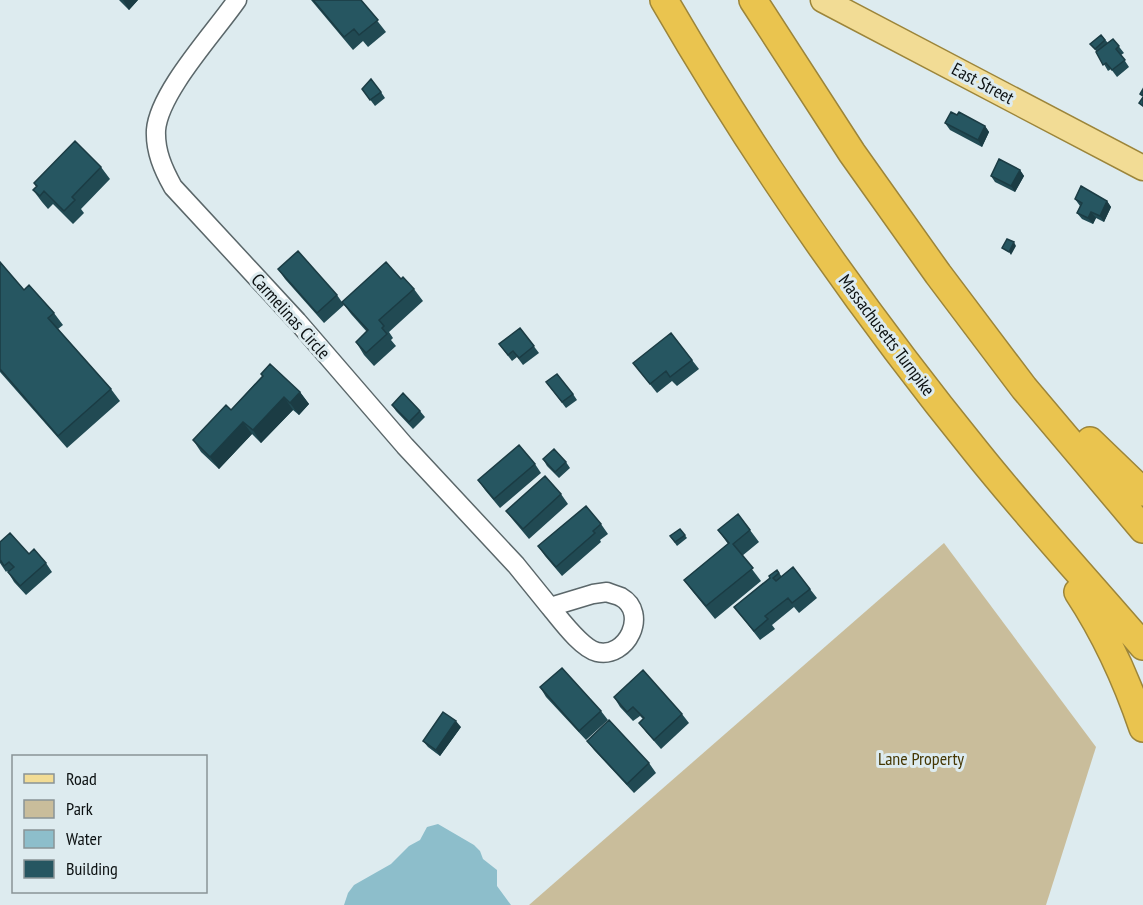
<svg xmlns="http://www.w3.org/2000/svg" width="1143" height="905" viewBox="0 0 1143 905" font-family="'PT Sans Narrow',sans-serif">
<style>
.green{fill:#c9bd9b}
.water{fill:#8dbecb}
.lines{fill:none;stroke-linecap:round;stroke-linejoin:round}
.minor-casing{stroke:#5b676a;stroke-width:21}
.major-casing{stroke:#9c853a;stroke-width:27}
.highway-casing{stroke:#9c853a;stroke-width:30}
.minor{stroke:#fff;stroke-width:18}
.major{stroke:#f2dc95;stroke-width:24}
.highway{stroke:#eac44f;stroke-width:27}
.wall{fill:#214a53}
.shaded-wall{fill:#1b3c44}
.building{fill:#265661;stroke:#1b3c44;stroke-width:1.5}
.labels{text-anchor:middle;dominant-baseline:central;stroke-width:6;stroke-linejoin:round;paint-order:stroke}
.street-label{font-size:18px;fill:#0c1112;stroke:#ddebef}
.park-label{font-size:18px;fill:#453703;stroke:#ddebef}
</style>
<rect width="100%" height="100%" fill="#ddebef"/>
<path class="green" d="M 944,543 L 1096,747 L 1046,905 L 529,905 Z"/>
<path class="water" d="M 438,824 L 474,845 L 480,851 L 483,859 L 497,870 L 497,886 L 511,905 L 344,905 L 348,893 L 354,885 L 391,864 L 409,846 L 420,840 L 427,827 Z"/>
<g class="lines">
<defs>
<path id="minor" d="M 237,0 C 215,32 159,92 156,130 C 155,151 163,169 173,187 L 297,321 L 405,446 L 516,565 L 550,607
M 607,592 C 611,594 617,595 621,597 C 649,613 627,659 597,652 C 581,648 561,620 550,607 L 593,594 Z"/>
<path id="major" d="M 823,0 L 1143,168"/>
<path id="highway" d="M 664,0 C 756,159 862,311 978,454 C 1031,520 1088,582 1143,646
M 753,0 L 852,153 L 938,274 L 1024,388 L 1143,529
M 1090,441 L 1143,492
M 1078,592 C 1107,636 1126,678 1143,728"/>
</defs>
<use href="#minor" class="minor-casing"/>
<use href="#major" class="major-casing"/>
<use href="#highway" class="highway-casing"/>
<use href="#minor" class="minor"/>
<use href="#major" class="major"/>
<use href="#highway" class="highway"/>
</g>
<path class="wall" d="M 119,0 L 138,0 L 129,10 Z
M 311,0 L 361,0 L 386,32 L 368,47 L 363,41 L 353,50 Z
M 1101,35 L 1108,43 L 1113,39 L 1124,53 L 1121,55 L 1129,67 L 1117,77 L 1111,69 L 1108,71 L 1097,52 L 1090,44 Z
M 362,89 L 381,92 L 385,98 L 375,106 Z
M 945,123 L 985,126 L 989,132 L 982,147 L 950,130 Z
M 101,167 L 110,179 L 81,209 L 84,213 L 73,224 L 53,204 L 48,209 L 42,202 L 33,190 L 36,187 L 34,183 Z
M 1020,170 L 1024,176 L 1015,192 L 995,182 L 991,176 Z
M 1075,199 L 1107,201 L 1111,207 L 1104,222 L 1096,218 L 1093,224 L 1082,219 L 1077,213 L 1080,206 Z
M 0,262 L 24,290 L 54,313 L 63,325 L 58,329 L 111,389 L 120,401 L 67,448 L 0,372 Z
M 278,269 L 337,295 L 344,305 L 324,323 L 285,279 Z
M 401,279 L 414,289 L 423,301 L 389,332 L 393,338 L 391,340 L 396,346 L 374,366 L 364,355 L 356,342 L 367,332 L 351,314 L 342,302 Z
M 520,328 L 539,353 L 523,365 L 517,357 L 512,361 L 499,344 Z
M 692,360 L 699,369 L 677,386 L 672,381 L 657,393 L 633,363 Z
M 261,374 L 300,392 L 309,404 L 299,415 L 293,410 L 261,443 L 252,434 L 219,469 L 201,452 L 193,440 L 231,410 L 262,376 Z
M 546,382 L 573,394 L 577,400 L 566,408 Z
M 392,405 L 420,411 L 425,417 L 413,429 L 396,411 Z
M 543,459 L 566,462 L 570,468 L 559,478 L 547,466 Z
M 535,464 L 541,473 L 500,508 L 485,490 L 478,480 Z
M 561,494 L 568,504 L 529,539 L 513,520 L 506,511 Z
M 601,524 L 608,534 L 600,540 L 601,542 L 562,576 L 545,556 L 538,546 Z
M 680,529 L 687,538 L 677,546 L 670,536 Z
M 718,530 L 750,530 L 759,542 L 742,556 L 761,581 L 715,619 L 693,592 L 684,580 L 728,544 Z
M 0,542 L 46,563 L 52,572 L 26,595 L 14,582 L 8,572 L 7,571 L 6,572 L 0,563 Z
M 777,570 L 782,577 L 810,589 L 817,598 L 799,613 L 794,607 L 772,625 L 775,629 L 760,640 L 734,607 L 770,578 Z
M 540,687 L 601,711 L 608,720 L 586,740 L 546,697 Z
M 614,697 L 682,714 L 689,723 L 661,749 L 646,732 L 639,723 L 643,719 L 640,716 L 633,721 L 620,707 Z
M 461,727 L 440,756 L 428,747 L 423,741 Z
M 587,741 L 649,763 L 656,773 L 634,793 L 594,750 Z"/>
<path class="shaded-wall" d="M 123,0 L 138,0 L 129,10 Z
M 985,126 L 989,132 L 982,147 L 978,140 Z
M 1020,170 L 1024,176 L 1015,192 L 1011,186 Z
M 1107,201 L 1111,207 L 1104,222 L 1100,216 Z
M 1091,212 L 1096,218 L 1093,224 L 1088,218 Z
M 1014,242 L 1016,246 L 1011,255 L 1009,252 Z
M 300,392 L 309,404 L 299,415 L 290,403 Z
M 284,397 L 293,410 L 261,443 L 253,430 Z
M 243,422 L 252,434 L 219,469 L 210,457 Z
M 456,721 L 461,727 L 440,756 L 436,750 Z"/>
<path class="building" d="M 313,0 L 361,0 L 378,20 L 359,35 L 354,29 L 344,37 Z
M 1101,35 L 1105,40 L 1095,49 L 1090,44 Z
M 1113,39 L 1119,46 L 1116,49 L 1125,60 L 1112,70 L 1106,63 L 1103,65 L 1096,52 Z
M 371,79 L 381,92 L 370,100 L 362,89 Z
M 1143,89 L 1143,96 L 1140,94 Z
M 1143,97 L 1143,106 L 1139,103 Z
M 951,112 L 957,115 L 959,112 L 985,126 L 978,140 L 945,123 Z
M 75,141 L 101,167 L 72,197 L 75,200 L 64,211 L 44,191 L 40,196 L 33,190 L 37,186 L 34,183 Z
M 999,159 L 1020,170 L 1011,186 L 991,176 Z
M 1081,186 L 1107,201 L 1100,216 L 1091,212 L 1088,218 L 1077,213 L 1082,203 L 1075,199 Z
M 1007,239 L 1014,242 L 1009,252 L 1002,248 Z
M 298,251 L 337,295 L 317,313 L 278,269 Z
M 0,262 L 24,290 L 29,285 L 54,313 L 48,318 L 111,389 L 58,436 L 0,369 Z
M 386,262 L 401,279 L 403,277 L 414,289 L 379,320 L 384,326 L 382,328 L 387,334 L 366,353 L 356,342 L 368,330 L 342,302 Z
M 520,328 L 534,346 L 519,358 L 513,351 L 508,355 L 499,344 Z
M 671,333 L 692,360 L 670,377 L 666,371 L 650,384 L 633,363 Z
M 270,364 L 300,392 L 290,403 L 284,397 L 253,430 L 243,422 L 210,457 L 193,440 L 226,405 L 231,410 L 263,376 L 261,374 Z
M 557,374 L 573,394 L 562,402 L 546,382 Z
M 403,393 L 420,411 L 409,422 L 392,405 Z
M 519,445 L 535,464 L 494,499 L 478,480 Z
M 554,449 L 566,462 L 555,472 L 543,459 Z
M 545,476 L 561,494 L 523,529 L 506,511 Z
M 586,506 L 601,524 L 593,531 L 595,533 L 556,567 L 538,546 Z
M 738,514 L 750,530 L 733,544 L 753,568 L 706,606 L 684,580 L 729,543 L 718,530 Z
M 680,529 L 685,535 L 675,542 L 670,536 Z
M 10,533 L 29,554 L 34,549 L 46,563 L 20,586 L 8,572 L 14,567 L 9,562 L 4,566 L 1,561 L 0,562 L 0,542 Z
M 793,567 L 810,589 L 792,603 L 788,598 L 765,616 L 768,619 L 754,631 L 734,607 L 770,578 L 769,576 L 777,570 L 779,573 L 773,578 L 776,581 Z
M 562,668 L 601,711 L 579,731 L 540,687 Z
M 643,670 L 682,714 L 654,740 L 639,723 L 644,718 L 633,707 L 627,712 L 614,697 Z
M 443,712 L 456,721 L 436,750 L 423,741 Z
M 609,720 L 649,763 L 627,784 L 587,741 Z"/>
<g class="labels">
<g class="street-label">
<text transform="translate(983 83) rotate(28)">East Street</text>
<text transform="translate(291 316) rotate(48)">Carmelinas Circle</text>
<text transform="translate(887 335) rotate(53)">Massachusetts Turnpike</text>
</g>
<g class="park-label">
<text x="921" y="758">Lane Property</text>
</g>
</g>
<rect x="12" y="755" width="195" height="138" fill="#ddebef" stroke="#899497" stroke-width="1.5"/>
<rect x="24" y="774" width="30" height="9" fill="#f2dc95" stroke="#899497" stroke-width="1.5"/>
<text x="66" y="785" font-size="18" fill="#0c1112">Road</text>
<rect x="24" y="800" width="30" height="18" fill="#c9bd9b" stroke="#899497" stroke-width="1.5"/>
<text x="66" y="815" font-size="18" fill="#0c1112">Park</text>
<rect x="24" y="830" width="30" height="18" fill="#8dbecb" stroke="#899497" stroke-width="1.5"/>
<text x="66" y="845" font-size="18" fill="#0c1112">Water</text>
<rect x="24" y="860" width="30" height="18" fill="#265661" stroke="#899497" stroke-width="1.5"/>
<text x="66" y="875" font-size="18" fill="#0c1112">Building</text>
</svg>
